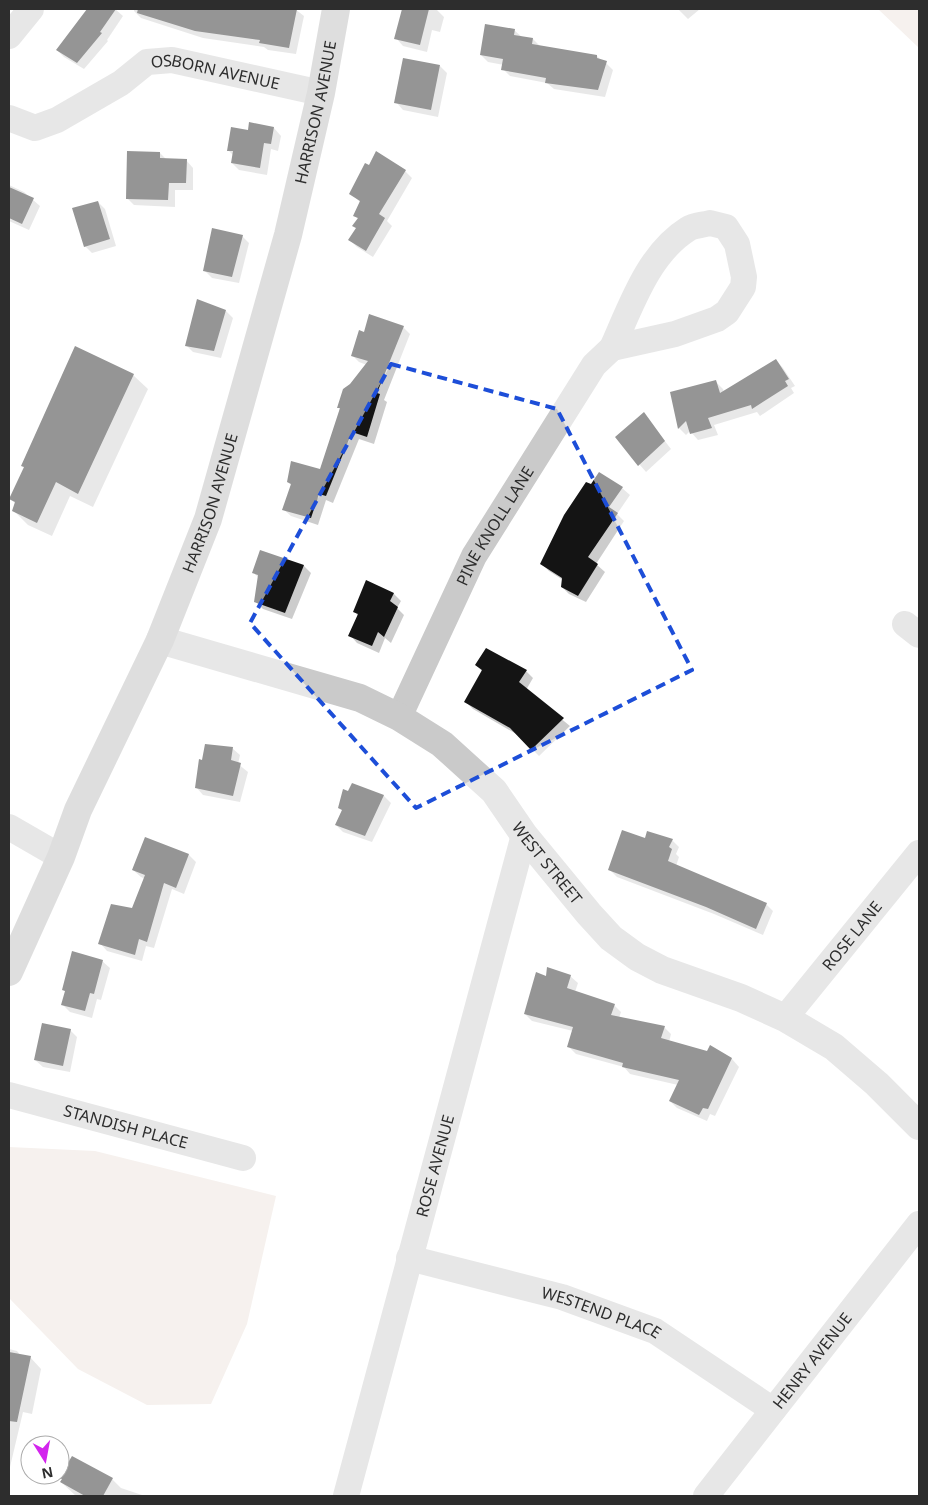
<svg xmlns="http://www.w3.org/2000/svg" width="928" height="1505" viewBox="0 0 928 1505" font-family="'Noto Sans',sans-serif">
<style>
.green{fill:#ebe0d9}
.shadow{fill:#0003}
.building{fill:#141414}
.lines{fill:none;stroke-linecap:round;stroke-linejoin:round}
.minor{stroke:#cacaca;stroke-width:26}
.tertiary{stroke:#cacaca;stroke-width:28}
.secondary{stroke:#b7b7b7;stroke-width:28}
.marked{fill:none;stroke:#1d4ed8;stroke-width:4;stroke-dasharray:10 6;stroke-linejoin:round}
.labels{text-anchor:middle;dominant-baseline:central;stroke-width:5;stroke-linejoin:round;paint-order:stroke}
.street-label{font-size:16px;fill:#2d2d2d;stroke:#fff}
</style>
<rect width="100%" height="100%" fill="#fff"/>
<path class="green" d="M 878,9 L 919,9 L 919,48 Z
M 9,1147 L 95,1151 L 276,1196 L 247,1324 L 211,1404 L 147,1405 L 78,1369 L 9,1298 Z"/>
<path class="shadow" d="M 88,9 L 115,9 L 123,16 L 107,40 L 108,41 L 84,69 L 64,57 L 57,50 Z
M 134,9 L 295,9 L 304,16 L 296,54 L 268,50 L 264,47 L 203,38 L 141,18 L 134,11 Z
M 404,9 L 431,9 L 437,10 L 444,17 L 440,32 L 432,30 L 427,52 L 403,46 L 396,38 Z
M 678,9 L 700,9 L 688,19 Z
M 514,30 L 522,37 L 533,39 L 540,46 L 597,56 L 602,61 L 606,63 L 613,70 L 605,97 L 554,89 L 547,83 L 510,76 L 503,69 L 504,65 L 488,62 L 481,55 Z
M 440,66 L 447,73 L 438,117 L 403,110 L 396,102 Z
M 250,124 L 274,128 L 281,136 L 278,151 L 271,149 L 267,175 L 239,170 L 232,163 L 233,155 L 228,150 L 249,132 Z
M 160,153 L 167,160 L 186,160 L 193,168 L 193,190 L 175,190 L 175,207 L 134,205 L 127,198 Z
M 405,171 L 412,178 L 387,221 L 392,226 L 373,257 L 357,247 L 350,240 L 357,229 L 354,226 L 359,220 L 354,215 L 361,203 L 351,193 Z
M 9,185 L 24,192 L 40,206 L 29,230 L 9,221 Z
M 98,202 L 105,209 L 116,246 L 92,253 L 85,246 Z
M 242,236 L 249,243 L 239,283 L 212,278 L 204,270 Z
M 226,311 L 233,318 L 221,358 L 193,352 L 186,345 Z
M 403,327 L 410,334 L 384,400 L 387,402 L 374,444 L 359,439 L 333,503 L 326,500 L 318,525 L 291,516 L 283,509 L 292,486 L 288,482 L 321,471 L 340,410 L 338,407 L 351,385 L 367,365 L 359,362 L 352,355 L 365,334 Z
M 776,360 L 783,368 L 795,386 L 791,388 L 794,393 L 760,416 L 757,412 L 714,425 L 718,435 L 698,440 L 690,431 L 686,435 L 679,428 L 672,393 L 716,382 L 723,389 L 724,392 Z
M 133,375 L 148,389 L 93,507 L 70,496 L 52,536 L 28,525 L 13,510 L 16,504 L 10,499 L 25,468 L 22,466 Z
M 644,414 L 671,449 L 646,472 L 616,437 Z
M 599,474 L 622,488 L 630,495 L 617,514 L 624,521 L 596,564 L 605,572 L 586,602 L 569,594 L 562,587 L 563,580 L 549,571 L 542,564 Z
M 304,566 L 311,573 L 292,619 L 263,609 L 256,602 L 259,578 L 254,573 Z
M 367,581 L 394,594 L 401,601 L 397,608 L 404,615 L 391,643 L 385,638 L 379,653 L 357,643 L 350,635 L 358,616 L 354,611 Z
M 486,650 L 526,671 L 533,678 L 526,690 L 570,726 L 539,756 L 518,735 L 473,709 L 466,702 L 483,672 L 476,665 Z
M 232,748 L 240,755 L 238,764 L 248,772 L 240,802 L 203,795 L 196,787 L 203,761 Z
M 352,785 L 384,796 L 391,803 L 372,842 L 343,832 L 336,825 Z
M 645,840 L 672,840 L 679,847 L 676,854 L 679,857 L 676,866 L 766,904 L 773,911 L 763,935 L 714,914 L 617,877 L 610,870 Z
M 189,855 L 196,862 L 184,894 L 172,889 L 154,948 L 146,946 L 142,961 L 107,951 L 100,943 L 133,910 L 145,879 L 141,877 L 133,870 Z
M 102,961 L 110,968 L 101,1000 L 97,999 L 92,1018 L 70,1012 L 63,1005 L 66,992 L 63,989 Z
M 570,976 L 578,983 L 575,992 L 614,1005 L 621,1012 L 619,1018 L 664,1027 L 671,1034 L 669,1042 L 708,1053 L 710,1047 L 732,1059 L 739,1067 L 715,1116 L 710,1114 L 707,1121 L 677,1108 L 670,1101 L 678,1085 L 630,1074 L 624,1067 L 576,1054 L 569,1047 L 573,1031 L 532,1021 L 525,1014 L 548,978 Z
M 70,1030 L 77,1037 L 70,1072 L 43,1067 L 35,1060 Z
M 9,1349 L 17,1351 L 21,1356 L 30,1357 L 41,1369 L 32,1414 L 23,1412 L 10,1467 L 9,1467 Z
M 72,1457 L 112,1479 L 121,1488 L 145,1496 L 76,1496 L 61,1482 Z"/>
<path class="building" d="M 87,9 L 116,9 L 100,32 L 102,33 L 77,63 L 56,50 Z
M 138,9 L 297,9 L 289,48 L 259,43 L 260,40 L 195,31 L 137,13 Z
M 402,9 L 429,9 L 420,45 L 394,39 Z
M 485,24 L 515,29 L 514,35 L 533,38 L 532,44 L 597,55 L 597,58 L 607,61 L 598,90 L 545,83 L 546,78 L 501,70 L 503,59 L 480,55 Z
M 403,58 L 440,65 L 431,110 L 394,103 Z
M 249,122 L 274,127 L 271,144 L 264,143 L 260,168 L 231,163 L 233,151 L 227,151 L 231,127 L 248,130 Z
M 127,151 L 160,152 L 160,158 L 187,159 L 186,183 L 169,183 L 168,200 L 126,199 Z
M 376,151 L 406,170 L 379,214 L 385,218 L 366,251 L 348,240 L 356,228 L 352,226 L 358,218 L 353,216 L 360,201 L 349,194 L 365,163 L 369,165 Z
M 9,187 L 34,198 L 22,224 L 9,218 Z
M 98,201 L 110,239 L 84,247 L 72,208 Z
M 212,228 L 243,235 L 232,277 L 203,271 Z
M 197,299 L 226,310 L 214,351 L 185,346 Z
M 369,314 L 404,326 L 377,393 L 380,394 L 367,437 L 352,432 L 326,496 L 319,494 L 311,518 L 282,510 L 291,484 L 287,482 L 291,461 L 320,469 L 340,408 L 337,408 L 343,389 L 350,384 L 368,361 L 351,356 L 359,330 L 364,332 Z
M 75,346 L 134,374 L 78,494 L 56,482 L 37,523 L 12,511 L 15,502 L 9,499 L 24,467 L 21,466 Z
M 776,359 L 789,379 L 785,381 L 788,386 L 752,409 L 751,405 L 708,418 L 712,428 L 690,434 L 686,421 L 678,429 L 670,392 L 716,380 L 720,393 Z
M 644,412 L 665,441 L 638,466 L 615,437 Z
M 599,472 L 623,487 L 609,507 L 618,513 L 588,557 L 598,564 L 578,596 L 561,587 L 562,578 L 540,564 L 564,515 L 586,482 L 591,484 Z
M 260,550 L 304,565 L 285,613 L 254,602 L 258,575 L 252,573 Z
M 366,580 L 394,593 L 390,601 L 398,607 L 384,637 L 378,632 L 372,646 L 348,636 L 358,614 L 353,612 Z
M 486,648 L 527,670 L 519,682 L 564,718 L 531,750 L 510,728 L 464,702 L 482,670 L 475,665 Z
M 205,744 L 233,747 L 231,760 L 241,763 L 233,796 L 195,788 L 199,759 L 202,760 Z
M 352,783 L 384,795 L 365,836 L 335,825 L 342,810 L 338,808 L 343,789 L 348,791 Z
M 622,830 L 645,838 L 647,831 L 673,839 L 669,847 L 672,849 L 668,861 L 767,903 L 756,929 L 706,907 L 608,870 Z
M 145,837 L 189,854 L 176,888 L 164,883 L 147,942 L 139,939 L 135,955 L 98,944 L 111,904 L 132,908 L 145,875 L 132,870 Z
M 72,951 L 103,960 L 94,994 L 90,993 L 85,1011 L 61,1005 L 65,991 L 62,990 Z
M 547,967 L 571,975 L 567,988 L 615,1004 L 611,1015 L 665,1026 L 661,1038 L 707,1051 L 710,1045 L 732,1058 L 708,1109 L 703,1108 L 699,1115 L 669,1101 L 679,1080 L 622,1067 L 623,1063 L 567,1047 L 573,1027 L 524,1014 L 536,972 L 546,976 Z
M 42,1023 L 71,1029 L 63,1066 L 34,1060 Z
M 9,1352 L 31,1356 L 17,1422 L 9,1421 Z
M 72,1456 L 113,1478 L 103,1496 L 85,1496 L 60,1482 L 62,1479 L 59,1478 Z"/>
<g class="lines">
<g class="minor">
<path d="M 9,36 L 31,9"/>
<path id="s1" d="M 9,118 L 35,128 L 57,120 L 121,83 L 147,62 L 172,60 L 321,93"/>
<path d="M 710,223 L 726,227 L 737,244 L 744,277 L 743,287 L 727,312 L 717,319 L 675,334 L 612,348 C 631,306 648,254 688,229 C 694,225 704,225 710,223 Z"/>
<path d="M 905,624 L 919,635"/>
<path id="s2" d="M 399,717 L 474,556 L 594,365 L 612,348"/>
<path d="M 9,827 L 61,857"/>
<path id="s3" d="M 785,1018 L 919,853"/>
<path id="s4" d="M 9,1095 L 243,1158"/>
<path id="s5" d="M 409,1258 L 562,1297 L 655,1331 L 773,1410"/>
<path id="s6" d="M 346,1496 L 524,835"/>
<path id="s7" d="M 706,1496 L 919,1224"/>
</g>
<path class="tertiary" id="s8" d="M 160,640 L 360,698 L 399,717 L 442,744 L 494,791 L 524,835 L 589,914 L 611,938 L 637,957 L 662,970 L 741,998 L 785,1018 L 834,1047 L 877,1084 L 919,1126"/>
<path class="secondary" id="s9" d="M 9,972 L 61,857 L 78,810 L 160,640 L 208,519 L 288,235 L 321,93 L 336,9"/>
</g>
<path d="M0 0H928V1505H0ZM 391,364 L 557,409 L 692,670 L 416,808 L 250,623 Z" fill="#fff" fill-opacity=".55" fill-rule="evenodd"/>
<path class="marked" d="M 391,364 L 557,409 L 692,670 L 416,808 L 250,623 Z"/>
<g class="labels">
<g class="street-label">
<text stroke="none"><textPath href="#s1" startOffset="228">OSBORN AVENUE</textPath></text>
<text stroke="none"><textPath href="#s9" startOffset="916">HARRISON AVENUE</textPath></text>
<text stroke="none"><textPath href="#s9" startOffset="511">HARRISON AVENUE</textPath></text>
<text stroke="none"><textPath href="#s2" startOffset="214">PINE KNOLL LANE</textPath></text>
<text stroke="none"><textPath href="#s8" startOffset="462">WEST STREET</textPath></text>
<text stroke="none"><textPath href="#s3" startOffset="106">ROSE LANE</textPath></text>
<text stroke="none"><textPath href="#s4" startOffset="121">STANDISH PLACE</textPath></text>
<text stroke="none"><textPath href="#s6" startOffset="342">ROSE AVENUE</textPath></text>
<text stroke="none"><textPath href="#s5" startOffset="200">WESTEND PLACE</textPath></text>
<text stroke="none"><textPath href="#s7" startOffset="172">HENRY AVENUE</textPath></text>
</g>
</g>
<rect width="928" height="1505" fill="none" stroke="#2d2d2d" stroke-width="20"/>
<g transform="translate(45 1460) rotate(169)"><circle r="24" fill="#ffffff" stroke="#ababab"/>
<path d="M0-4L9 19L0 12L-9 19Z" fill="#d325ed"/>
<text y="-8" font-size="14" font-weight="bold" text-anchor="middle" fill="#2d2d2d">N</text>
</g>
</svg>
